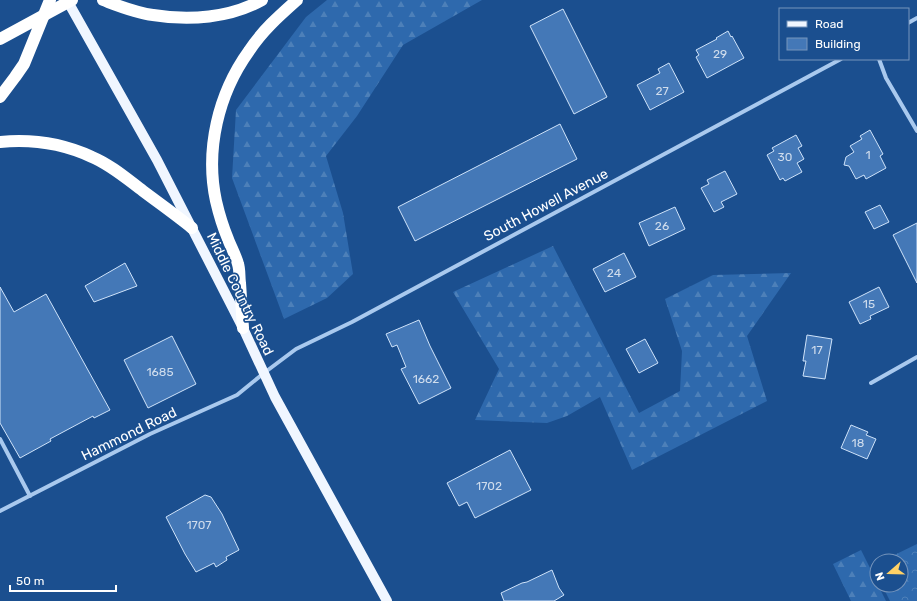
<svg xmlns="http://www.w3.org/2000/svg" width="917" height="601" viewBox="0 0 917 601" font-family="Rubik,sans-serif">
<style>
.forest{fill:url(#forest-firs)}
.park{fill:url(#park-crowns)}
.building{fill:#4478b7;stroke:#cfe3fa}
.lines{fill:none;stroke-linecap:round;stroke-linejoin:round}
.street{stroke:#a9c9ee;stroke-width:4}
.primary{stroke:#f0f6ff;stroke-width:10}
.highway{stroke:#fff;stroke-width:12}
.highway-bridge{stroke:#fff;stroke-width:12}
.labels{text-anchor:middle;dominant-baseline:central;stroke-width:3.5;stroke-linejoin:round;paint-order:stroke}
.number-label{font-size:12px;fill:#d0dded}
.street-label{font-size:14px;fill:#fff;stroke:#1b4f8f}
</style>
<defs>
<pattern id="forest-firs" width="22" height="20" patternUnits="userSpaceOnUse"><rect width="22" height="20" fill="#2e69ad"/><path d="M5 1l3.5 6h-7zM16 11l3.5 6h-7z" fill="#4d80b9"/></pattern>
<pattern id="park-crowns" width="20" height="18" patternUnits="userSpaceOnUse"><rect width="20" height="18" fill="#2e69ad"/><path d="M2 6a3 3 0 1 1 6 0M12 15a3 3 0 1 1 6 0" fill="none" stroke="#4d80b9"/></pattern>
</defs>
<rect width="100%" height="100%" fill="#1b4f8f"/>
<path class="forest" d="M 327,0 L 482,0 L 403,45 L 357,116 L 326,156 L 343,213 L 353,274 L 327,298 L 284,319 L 232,178 L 236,110 L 306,17 Z
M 553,246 L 639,413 L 680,391 L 682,351 L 665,299 L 713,275 L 791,273 L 747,336 L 767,401 L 632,470 L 600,397 L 567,416 L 547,423 L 475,420 L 499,369 L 453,292 Z
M 861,550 L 877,582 L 877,585 L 878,585 L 886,601 L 851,601 L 833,564 Z"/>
<path class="park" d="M 917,544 L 917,601 L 890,601 L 882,585 L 901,585 L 901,561 L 882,561 Z"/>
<path class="building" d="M 563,9 L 607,97 L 574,114 L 530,26 Z
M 728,31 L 731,37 L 732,36 L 744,58 L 707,78 L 696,57 L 699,55 L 696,50 L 717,39 L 716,38 Z
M 669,63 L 684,92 L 650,110 L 637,85 L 660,73 L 658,69 Z
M 560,124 L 577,159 L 415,241 L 398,207 Z
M 870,130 L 883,154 L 880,156 L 886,168 L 866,179 L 864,175 L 856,179 L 849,166 L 844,165 L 846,157 L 854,152 L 850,146 L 862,139 L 860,136 Z
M 796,135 L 802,146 L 798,148 L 804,159 L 797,163 L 802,172 L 785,181 L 783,178 L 780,180 L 767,155 L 774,151 L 772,148 Z
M 725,171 L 737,194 L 721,202 L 724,207 L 714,212 L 701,188 L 709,184 L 707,180 Z
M 880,205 L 889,222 L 874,229 L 865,212 Z
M 675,207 L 685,229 L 649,246 L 639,223 Z
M 917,223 L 917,283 L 893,235 Z
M 624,253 L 636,277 L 605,292 L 593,269 Z
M 125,263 L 137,286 L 94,302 L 85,286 Z
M 0,287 L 14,312 L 46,294 L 110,410 L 94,418 L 93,416 L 50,439 L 51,441 L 20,458 L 0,423 Z
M 879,287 L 889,307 L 870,316 L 871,319 L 860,324 L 849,302 Z
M 419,320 L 430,346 L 451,388 L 419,404 L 401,369 L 406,367 L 397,345 L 392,347 L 386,334 Z
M 807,335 L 832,339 L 825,379 L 803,376 L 806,361 L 803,361 Z
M 172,336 L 196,384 L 148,408 L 124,360 Z
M 645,339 L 658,363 L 639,373 L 626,349 Z
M 851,425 L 868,432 L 866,435 L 876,439 L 867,459 L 841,448 Z
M 510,450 L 531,490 L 475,518 L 467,502 L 459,506 L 447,483 Z
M 205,495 L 211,497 L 222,514 L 239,550 L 226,557 L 227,560 L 216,567 L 214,563 L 196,572 L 185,554 L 166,517 Z
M 552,570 L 559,588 L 564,595 L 554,601 L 504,601 L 501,593 L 522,583 L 527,582 Z"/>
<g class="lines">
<path class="street" d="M 908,23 L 917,18
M 879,59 L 886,78 L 917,131
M 871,383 L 917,357
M 0,439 L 30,496
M 0,511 L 150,434 L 237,395 L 264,373 L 296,349 L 352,322 L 841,59"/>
<path class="primary" d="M 67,0 L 157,160 L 243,328 L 275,397 L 387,601"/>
<path class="highway" d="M 103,0 C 119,6 136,13 153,15 C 189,21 230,18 262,0
M 0,97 L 15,77 L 24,64 L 50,0
M 0,142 C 31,139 64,144 92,157 C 111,165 127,179 143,191 C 159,203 176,215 192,228
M 243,328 C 242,313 241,298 240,283 C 239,277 240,270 238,264 C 236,256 231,247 228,239 C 223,227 219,214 216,201 C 205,150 218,94 249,51 C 262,31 279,16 297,0"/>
<path class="highway-bridge" d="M 0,39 L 72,0"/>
</g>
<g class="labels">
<g class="number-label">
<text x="720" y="54">29</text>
<text x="662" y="91">27</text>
<text x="868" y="155">1</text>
<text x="785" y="157">30</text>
<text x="662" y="226">26</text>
<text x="614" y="273">24</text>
<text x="869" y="304">15</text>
<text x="817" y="350">17</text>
<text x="160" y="372">1685</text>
<text x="426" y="379">1662</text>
<text x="858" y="443">18</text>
<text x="489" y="486">1702</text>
<text x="199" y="525">1707</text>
</g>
<g class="street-label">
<text transform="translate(546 205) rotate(-28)">South Howell Avenue</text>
<text transform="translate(240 294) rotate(64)">Middle Country Road</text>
<text transform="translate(129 434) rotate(-26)">Hammond Road</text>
</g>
</g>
<rect x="779" y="8" width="130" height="52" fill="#1b4f8f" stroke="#7695bc"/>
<rect x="787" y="21" width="20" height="6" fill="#f0f6ff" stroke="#7695bc"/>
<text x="815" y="28" font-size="12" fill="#ffffff">Road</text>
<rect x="787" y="38" width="20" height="12" fill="#4478b7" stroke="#7695bc"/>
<text x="815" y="48" font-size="12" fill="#ffffff">Building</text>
<g transform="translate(889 573) rotate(250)"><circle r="19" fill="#1b4f8f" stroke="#7695bc"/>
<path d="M0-3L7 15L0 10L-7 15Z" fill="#ffd166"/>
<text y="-6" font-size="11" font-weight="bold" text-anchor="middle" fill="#ffffff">N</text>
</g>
<path d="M10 585v6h106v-6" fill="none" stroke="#ffffff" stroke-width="2"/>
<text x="16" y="585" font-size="12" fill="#ffffff" stroke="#1b4f8f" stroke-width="3" paint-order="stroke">50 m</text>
</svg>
